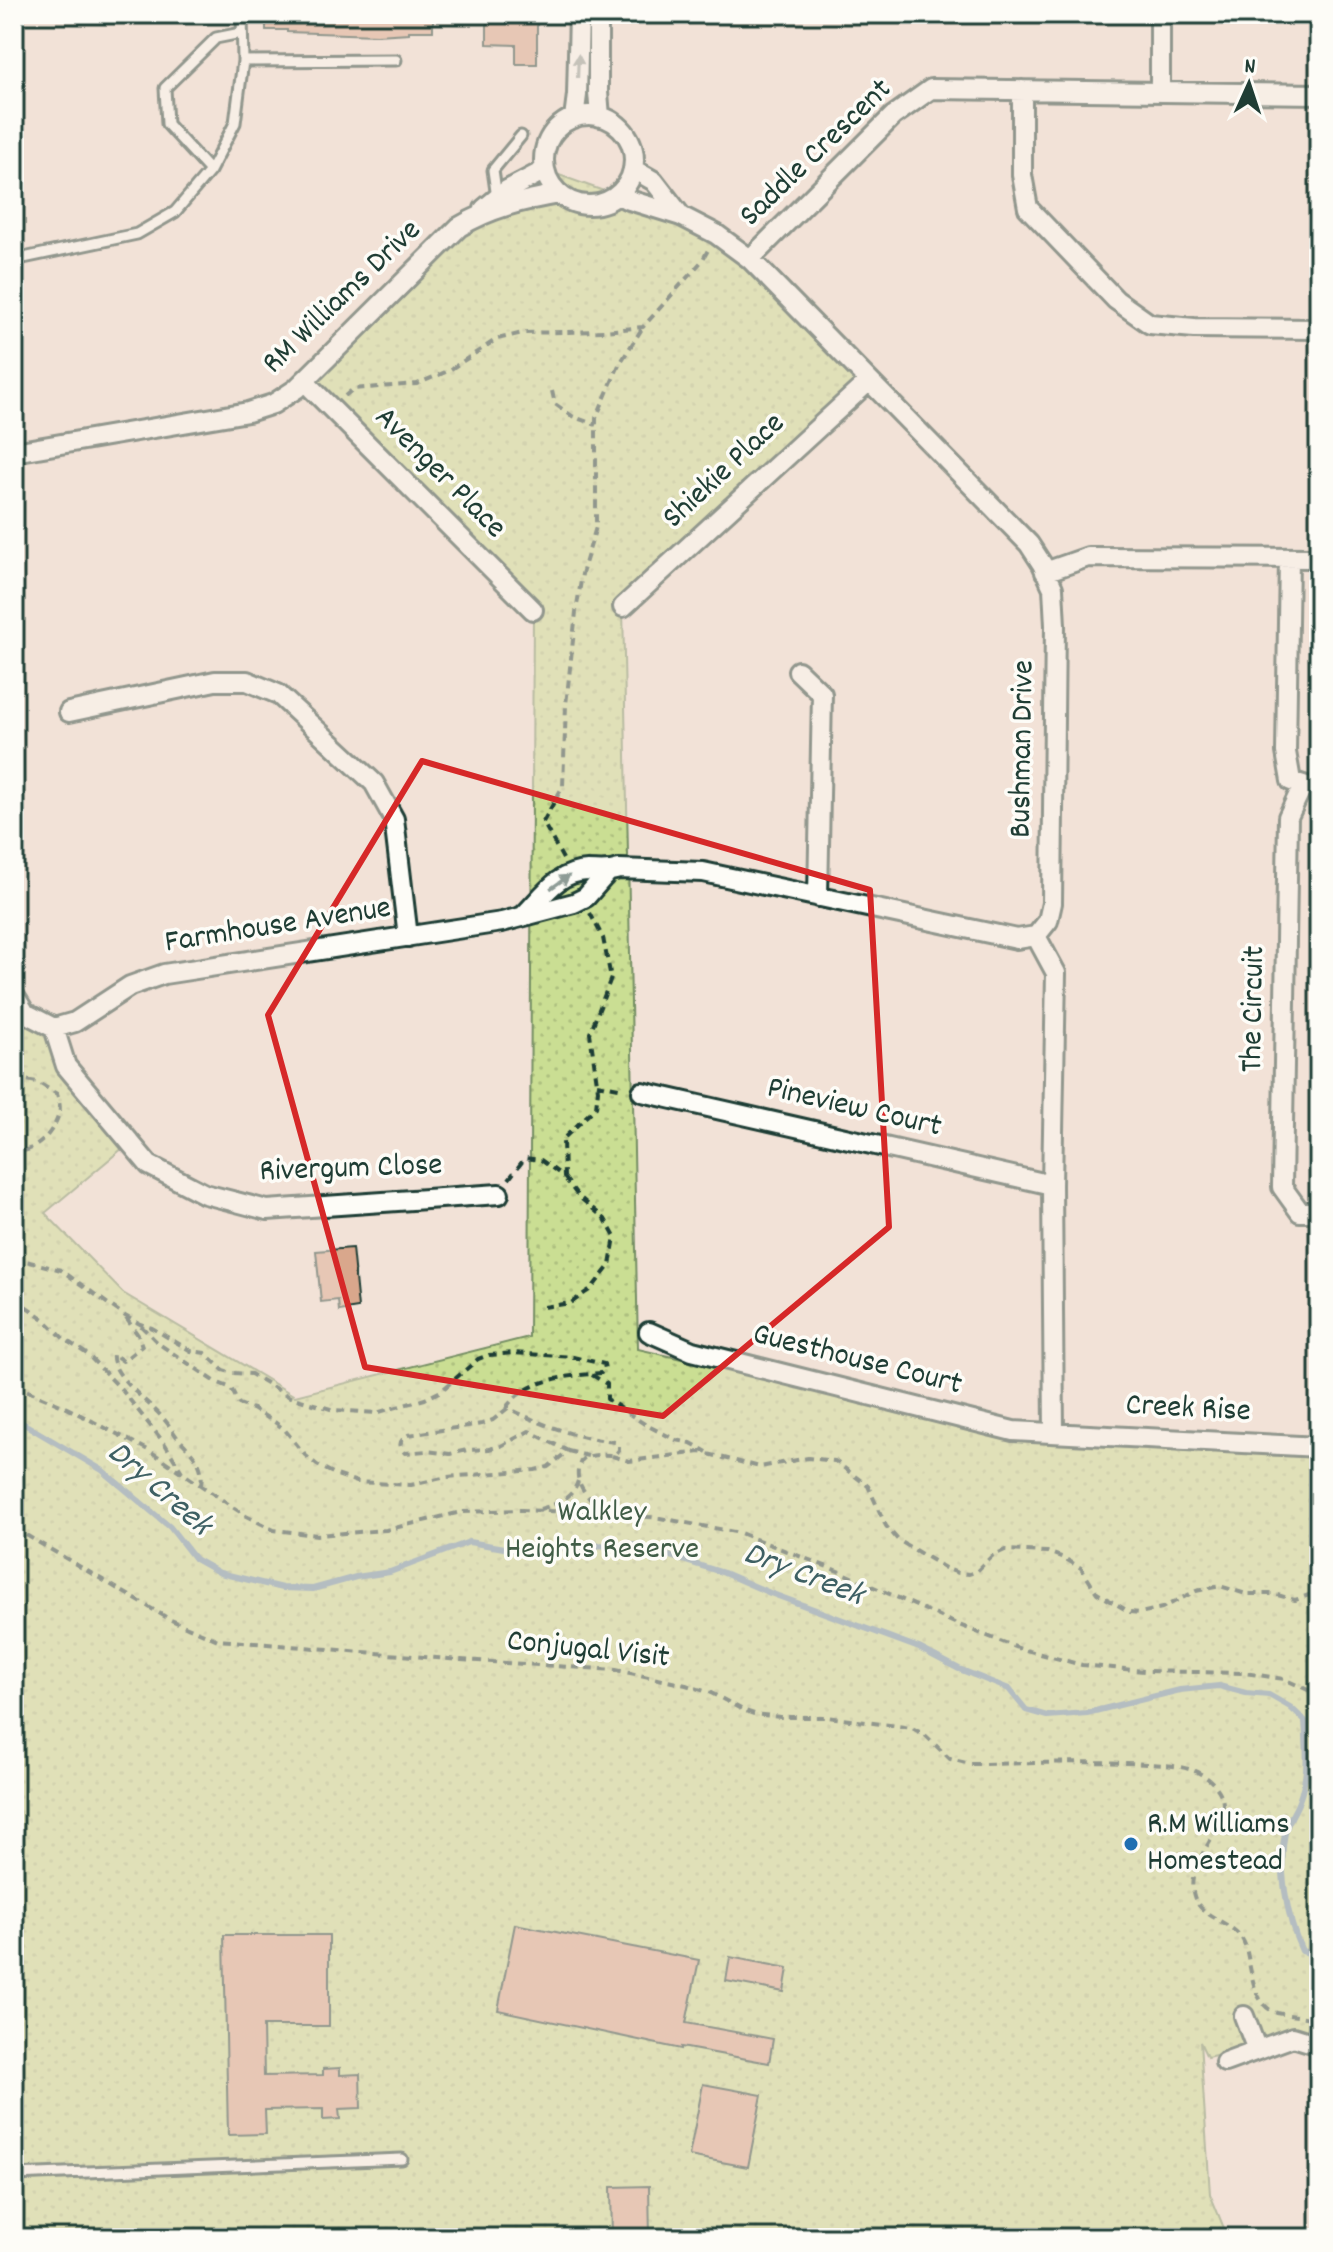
<svg xmlns="http://www.w3.org/2000/svg" width="1333" height="2252" viewBox="0 0 1333 2252" font-family="Dekko,sans-serif">
<style>
.grass{fill:url(#grass-dots);stroke:#748e64;stroke-width:2}
.lines{fill:none;stroke-linecap:round;stroke-linejoin:round}
.stream{stroke:#6990a7;stroke-width:6}
.building{fill:#d9a78c;stroke:#1f3d34;stroke-width:2}
.lane-casing{stroke:#1f3d34;stroke-width:15}
.street-casing{stroke:#1f3d34;stroke-width:24}
.path{stroke:#1f3d34;stroke-width:4;stroke-dasharray:8 6;stroke-linecap:butt}
.lane{stroke:#fdfcf7;stroke-width:9}
.street{stroke:#fdfcf7;stroke-width:18}
.oneway{fill:#8e9c96}
.marked{fill:none;stroke:#d62828;stroke-width:6;stroke-linejoin:round}
.poi-dot{fill:#1f6fb2;stroke:#fdfcf7;stroke-width:3}
.labels{text-anchor:middle;dominant-baseline:central;stroke-width:7;stroke-linejoin:round;paint-order:stroke}
.street-label{font-size:32px;fill:#1f3d34;stroke:#fdfcf7}
.park-label{font-size:32px;fill:#415d47;stroke:#fdfcf7}
.poi-label{font-size:32px;fill:#1f3d34;stroke:#fdfcf7;text-anchor:start}
.water-label{font-size:34px;font-style:italic;fill:#3e6064;stroke:#fdfcf7}
</style>
<defs>
<pattern id="grass-dots" width="8" height="8" patternUnits="userSpaceOnUse" patternTransform="scale(2)"><rect width="8" height="8" fill="#cade93"/><path d="M2 2h.1M6 6h.1" fill="none" stroke="#adbf7f" stroke-width="1.8" stroke-linecap="round"/></pattern>
</defs>
<rect width="100%" height="100%" fill="#f2e2d7"/>
<filter id="ink" filterUnits="userSpaceOnUse"><feTurbulence type="fractalNoise" baseFrequency=".0125" numOctaves="2"/><feDisplacementMap in="SourceGraphic" scale="16" xChannelSelector="R" yChannelSelector="G"/><feConvolveMatrix kernelMatrix="1 2 1 2 8 2 1 2 1" color-interpolation-filters="sRGB"/></filter>
<g filter="url(#ink)">
<path class="grass" d="M 545,170 L 626,199 L 750,259 L 869,381 L 623,607 L 638,1349 L 1017,1437 L 1319,1451 L 1319,2045 L 1292,2037 L 1207,2057 L 1200,2042 L 1210,2194 L 1228,2238 L 14,2238 L 14,995 L 38,1020 L 130,1142 L 45,1213 L 123,1293 L 295,1396 L 529,1337 L 533,610 L 296,389 L 473,219 Z"/>
<g class="lines">
<path class="stream" d="M 14,1418 L 102,1470 L 170,1527 L 195,1559 L 220,1573 L 282,1588 L 313,1589 L 356,1577 L 390,1572 L 469,1542 L 527,1552 L 568,1547 L 631,1544 L 724,1573 L 770,1593 L 919,1648 L 959,1669 L 1009,1689 L 1026,1710 L 1047,1716 L 1087,1713 L 1180,1690 L 1219,1686 L 1246,1693 L 1269,1695 L 1290,1707 L 1305,1721 C 1307,1748 1309,1775 1299,1801 C 1296,1810 1289,1819 1286,1829 C 1277,1863 1287,1920 1302,1951 L 1313,1954 L 1319,1952"/>
</g>
<path class="building" d="M 266,14 L 433,14 L 433,31 L 409,31 L 409,33 L 377,35 L 287,32 L 287,30 L 266,30 Z
M 487,14 L 532,14 L 532,20 L 537,20 L 537,64 L 516,64 L 516,45 L 487,44 Z
M 352,1248 L 358,1308 L 339,1311 L 338,1300 L 321,1302 L 316,1251 Z
M 515,1924 L 699,1960 L 686,2023 L 773,2039 L 769,2063 L 681,2047 L 681,2049 L 498,2010 Z
M 224,1935 L 329,1935 L 329,2026 L 263,2026 L 264,2076 L 323,2075 L 323,2069 L 340,2068 L 340,2075 L 360,2074 L 361,2108 L 339,2109 L 340,2119 L 323,2120 L 323,2109 L 265,2110 L 266,2134 L 228,2135 Z
M 730,1957 L 788,1968 L 784,1992 L 726,1981 Z
M 703,2084 L 762,2095 L 748,2167 L 689,2156 Z
M 649,2186 L 650,2238 L 612,2238 L 611,2187 Z"/>
<g class="lines">
<defs>
<path id="lane" d="M 243,61 L 396,60
M 210,171 L 167,124 L 165,88 L 216,38 L 241,33
M 497,198 L 493,170 L 521,136
M 14,260 L 137,234 L 175,212 L 210,171 L 235,123 L 243,61 L 242,14
M 14,2175 L 402,2159"/>
<path id="street" d="M 598,14 L 598,92 L 600,117
M 1022,90 L 1022,175 L 1028,208 L 1116,300 L 1150,324 L 1194,328 L 1319,329
M 1160,92 L 1160,14
M544 160a45 45 0 1 1 90 0a45 45 0 1 1-90 0Z
M 574,118 L 577,95 L 579,14
M 633,169 L 654,181 L 681,216
M 619,194 L 626,199 L 681,216 L 716,234 L 750,259 L 1029,544 L 1042,564 L 1053,588 L 1055,625 L 1052,903 L 1048,921 L 1036,936 L 1056,973 L 1052,1185 L 1054,1432
M 484,209 L 507,190 L 545,170
M 750,259 L 893,116 L 931,89 L 1319,94
M 304,381 L 533,610
M 14,452 L 248,412 L 273,404 L 296,389 L 459,227 C 490,208 524,200 559,194
M 1289,558 L 1286,752 L 1291,781 L 1319,790
M 1045,572 L 1088,557 L 1319,558
M 623,607 L 869,381
M 798,671 L 822,694 L 818,897
M 69,712 L 215,681 L 247,681 L 278,694 L 374,783 L 394,819 L 408,937
M 1303,785 L 1288,817 L 1282,1187 L 1300,1212 L 1319,1212
M 525,914 C 544,895 558,872 587,871 C 599,871 608,873 619,869 L 703,872 L 1017,939 L 1036,936
M 14,995 L 25,1013 L 54,1028 L 66,1066 L 149,1165 L 205,1194 L 267,1210 L 499,1194
M 54,1028 L 75,1022 L 130,986 L 164,974 L 502,922 L 574,903 L 586,897 L 607,873
M 642,1092 L 1052,1185
M 649,1332 L 692,1351 L 1013,1431 L 1319,1447
M 1244,2016 L 1257,2050
M 1225,2062 L 1293,2037 L 1319,2045"/>
</defs>
<use href="#lane" class="lane-casing"/>
<use href="#street" class="street-casing"/>
<path class="path" d="M 552,391 L 555,404 L 572,416 L 596,425
M 345,396 L 353,389 L 417,384 L 448,371 L 497,339 L 523,333 L 604,331 L 643,327 L 702,261 L 708,250
M 563,859 L 543,822 L 563,786 L 566,705 L 576,612 L 582,574 L 596,527 L 596,418 L 619,365 L 643,327
M 14,1078 L 37,1082 L 57,1094 C 59,1101 61,1107 59,1114 C 53,1133 35,1154 14,1151
M 597,1084 L 624,1089
M 509,1179 L 525,1158 L 541,1160 L 564,1177 L 563,1139 L 596,1107 L 598,1090 L 590,1033 L 611,978 L 603,938 L 590,913
M 14,1258 L 61,1270 L 125,1316 L 140,1324 L 152,1328 L 191,1351 L 205,1353 L 223,1370 L 233,1373 L 251,1374 L 290,1397 L 334,1410 L 376,1413 L 425,1399 L 441,1391 L 478,1359 L 489,1355 L 514,1353 L 573,1357 L 604,1364 L 605,1369 L 601,1373 C 569,1376 530,1378 508,1405 L 508,1408 C 542,1425 577,1438 615,1442 L 619,1445 L 619,1450 L 615,1455 C 606,1455 596,1454 588,1457 C 581,1459 581,1460 579,1466 C 573,1485 591,1499 602,1512
M 14,1298 L 44,1319 L 64,1339 L 87,1354 L 121,1389 L 165,1444 L 182,1472
M 544,1307 L 571,1303 L 592,1288 L 610,1265 L 615,1237 L 605,1219 L 578,1196 L 564,1177
M 126,1318 L 138,1335 L 142,1346 L 123,1361 L 113,1354 C 110,1375 149,1402 162,1417 C 168,1423 172,1430 177,1437 C 191,1452 205,1463 201,1485
M 141,1326 L 159,1344 L 216,1382 L 231,1388 L 239,1404 L 253,1409 L 276,1423 L 285,1430 L 305,1455 L 317,1465 L 337,1475 L 357,1482 L 411,1485 L 447,1477 L 535,1470 L 548,1467 L 568,1451 L 588,1456
M 592,1375 L 607,1384 L 607,1399 L 646,1425 L 676,1440 L 691,1443 L 707,1452
M 14,1385 L 65,1407 L 150,1451 L 246,1516 L 274,1530 L 317,1535 L 386,1530 L 461,1512 L 522,1510 L 603,1513 L 660,1518 L 740,1533 L 838,1571 L 959,1625 L 1018,1648 L 1082,1665 L 1144,1671 L 1245,1673 L 1284,1679 L 1319,1695
M 508,1408 L 493,1420 L 482,1424 L 408,1435 C 399,1440 398,1446 405,1453 L 426,1451 L 450,1454 L 467,1450 L 489,1449 L 501,1446 L 529,1431 L 568,1451
M 612,1456 L 629,1461 L 700,1452 L 760,1467 L 808,1458 L 835,1461 L 868,1486 L 886,1526 L 898,1540 L 945,1568 L 958,1573 L 969,1574 L 977,1571 L 992,1556 L 1005,1550 L 1047,1552 L 1064,1558 L 1081,1568 L 1097,1593 L 1130,1612 L 1140,1613 L 1162,1608 L 1196,1591 L 1220,1586 L 1246,1594 L 1274,1594 L 1295,1600 L 1309,1595 L 1319,1598
M 540,1509 C 557,1504 572,1499 578,1481
M 14,1528 L 171,1620 L 218,1640 L 461,1660 L 616,1670 L 686,1685 L 711,1693 L 745,1711 L 754,1714 L 780,1717 L 827,1717 L 912,1728 L 925,1735 L 950,1759 L 970,1764 C 1028,1764 1087,1760 1146,1764 C 1163,1765 1183,1765 1199,1773 C 1211,1779 1223,1791 1223,1805 C 1222,1837 1184,1864 1194,1896 C 1201,1920 1237,1921 1245,1945 C 1252,1967 1251,2005 1277,2013 C 1291,2016 1305,2016 1319,2020"/>
<use href="#lane" class="lane"/>
<use href="#street" class="street"/>
</g>
<defs><path id="oneway-solid" d="M-6-.8H1V-3.2L6.5 0L1 3.2V.8H-6Z" transform="scale(2)"/></defs>
<g class="oneway">
<use href="#oneway-solid" transform="translate(578 66) rotate(-88)"/>
<use href="#oneway-solid" transform="translate(560 882) rotate(-35)"/>
</g>
</g>
<path d="M0 0H1333V2252H0ZM 422,761 L 870,890 L 889,1227 L 663,1416 L 365,1367 L 268,1015 Z" fill="#f2e2d7" fill-opacity=".55" fill-rule="evenodd"/>
<path class="marked" d="M 422,761 L 870,890 L 889,1227 L 663,1416 L 365,1367 L 268,1015 Z"/>
<circle class="poi-dot" cx="1131" cy="1844" r="8"/>
<g class="labels">
<g class="street-label">
<text transform="translate(817 154) rotate(-44)">Saddle Crescent</text>
<text transform="translate(343 298) rotate(-44)">RM Williams Drive</text>
<text transform="translate(725 472) rotate(-43)">Shiekie Place</text>
<text transform="translate(439 474) rotate(45)">Avenger Place</text>
<text transform="translate(1024 749) rotate(-89)">Bushman Drive</text>
<text transform="translate(278 927) rotate(-9)">Farmhouse Avenue</text>
<text transform="translate(1255 1009) rotate(-89)">The Circuit</text>
<text transform="translate(854 1109) rotate(13)">Pineview Court</text>
<text transform="translate(351 1170) rotate(-2)">Rivergum Close</text>
<text transform="translate(857 1361) rotate(14)">Guesthouse Court</text>
<text transform="translate(1188 1410) rotate(3)">Creek Rise</text>
<text transform="translate(588 1651) rotate(6)">Conjugal Visit</text>
</g>
<g class="park-label">
<text x="602" y="1514">Walkley<tspan x="602" dy="37">Heights Reserve</tspan></text>
</g>
<g class="poi-label">
<text x="1147" y="1826">R.M Williams<tspan x="1147" dy="37">Homestead</tspan></text>
</g>
<g class="water-label">
<text transform="translate(158 1490) rotate(41)">Dry Creek</text>
<text transform="translate(803 1576) rotate(21)">Dry Creek</text>
</g>
</g>
<rect width="1333" height="2252" fill="none" stroke="#fdfcf7" stroke-width="48"/>
<rect x="24" y="24" width="1285" height="2204" fill="none" stroke="#1f3d34" stroke-width="3" filter="url(#ink)"/>
<g transform="translate(1249 84) rotate(3)" stroke="#fdfcf7" stroke-width="6" paint-order="stroke">
<path d="M0-6L14 30L0 20L-14 30Z" fill="#1f3d34"/>
<text y="-12" font-size="22" font-weight="bold" text-anchor="middle" fill="#1f3d34">N</text>
</g>
</svg>
